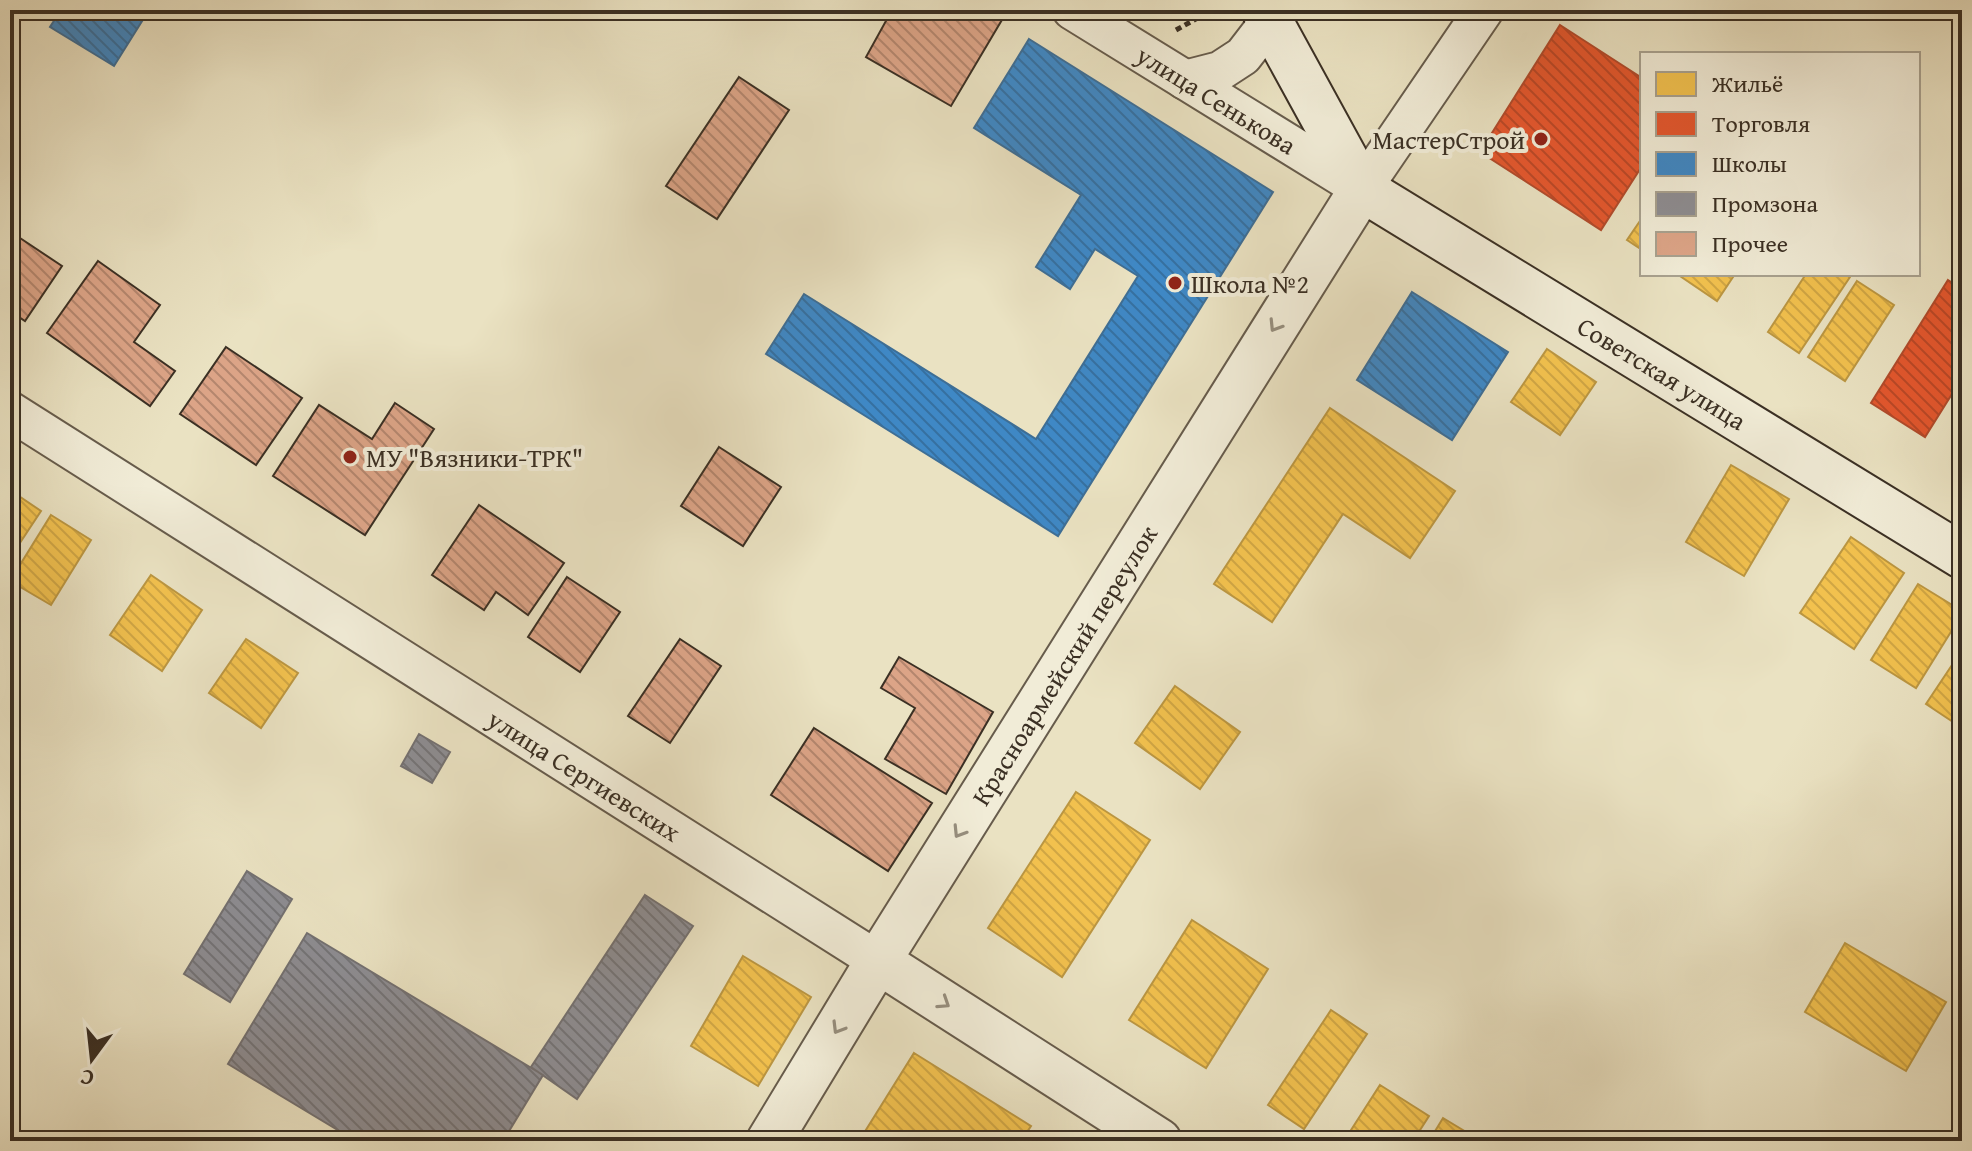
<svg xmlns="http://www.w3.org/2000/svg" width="1972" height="1151" viewBox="0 0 1972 1151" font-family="'Gentium Book Plus',serif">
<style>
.homes{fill:url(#homes-back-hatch);stroke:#bb9641;stroke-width:2}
.shops{fill:url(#shops-back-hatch);stroke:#b14b2b;stroke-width:2}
.schools{fill:url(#schools-back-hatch);stroke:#3e6e95;stroke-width:2}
.industry{fill:url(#industry-back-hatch);stroke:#747171;stroke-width:2}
.building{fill:url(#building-back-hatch);stroke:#3b3024;stroke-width:2}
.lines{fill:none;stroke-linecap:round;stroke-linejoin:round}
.minor-casing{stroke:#675c4c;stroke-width:42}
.tertiary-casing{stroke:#675c4c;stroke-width:48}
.secondary-casing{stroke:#3b3024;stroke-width:48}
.path{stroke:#3b3024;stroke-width:5;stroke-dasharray:6 4;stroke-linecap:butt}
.minor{stroke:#f1ecd7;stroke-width:38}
.tertiary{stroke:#f1ecd7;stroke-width:44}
.secondary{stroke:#f1ecd7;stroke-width:44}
.oneway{stroke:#968e7e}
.poi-dot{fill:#8f2418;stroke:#f1ecd7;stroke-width:3}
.labels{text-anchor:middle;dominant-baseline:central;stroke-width:8;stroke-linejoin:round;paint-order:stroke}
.street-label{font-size:26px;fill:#3b3024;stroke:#f1ecd7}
.poi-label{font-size:26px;fill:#3b3024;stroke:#f1ecd7;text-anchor:start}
</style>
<defs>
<pattern id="homes-back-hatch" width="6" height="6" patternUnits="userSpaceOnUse" patternTransform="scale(2)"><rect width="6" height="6" fill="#f2c14e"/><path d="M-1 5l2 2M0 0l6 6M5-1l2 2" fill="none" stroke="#d0a644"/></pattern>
<pattern id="shops-back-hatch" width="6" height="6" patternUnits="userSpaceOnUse" patternTransform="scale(2)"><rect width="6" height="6" fill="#e4572e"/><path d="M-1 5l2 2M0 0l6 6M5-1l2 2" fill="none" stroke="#ba4827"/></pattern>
<pattern id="schools-back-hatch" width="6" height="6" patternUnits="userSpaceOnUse" patternTransform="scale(2)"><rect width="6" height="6" fill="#3f88c5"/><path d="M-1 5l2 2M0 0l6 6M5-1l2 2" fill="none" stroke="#3670a0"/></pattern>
<pattern id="industry-back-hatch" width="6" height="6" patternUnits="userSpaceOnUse" patternTransform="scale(2)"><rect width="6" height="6" fill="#8d8d92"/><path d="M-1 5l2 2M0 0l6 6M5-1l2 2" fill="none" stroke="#747477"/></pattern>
<pattern id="building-back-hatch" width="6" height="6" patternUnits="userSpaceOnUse" patternTransform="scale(2)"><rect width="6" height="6" fill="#dca487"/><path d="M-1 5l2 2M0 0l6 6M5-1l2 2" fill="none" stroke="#b4866e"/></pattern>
</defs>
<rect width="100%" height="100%" fill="#eae2c2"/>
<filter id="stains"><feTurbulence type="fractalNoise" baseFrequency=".0025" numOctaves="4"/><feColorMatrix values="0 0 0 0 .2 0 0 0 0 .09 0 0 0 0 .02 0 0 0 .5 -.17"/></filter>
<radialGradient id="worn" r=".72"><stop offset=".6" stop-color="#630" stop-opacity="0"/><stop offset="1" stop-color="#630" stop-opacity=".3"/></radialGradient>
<path class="homes" d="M 1642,218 L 1642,250 L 1627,240 Z
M 1677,274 L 1735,274 L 1717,301 Z
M 1806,274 L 1846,274 L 1850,277 L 1799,353 L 1768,332 Z
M 1857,281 L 1894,305 L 1845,381 L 1808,357 Z
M 1547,349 L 1596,382 L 1560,435 L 1511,402 Z
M 1330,408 L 1455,491 L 1410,558 L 1343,514 L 1272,622 L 1214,584 Z
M 1731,465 L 1789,499 L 1744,576 L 1686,542 Z
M 10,490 L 41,511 L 10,558 Z
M 51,515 L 91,540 L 51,605 L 10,581 Z
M 1851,537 L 1904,573 L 1854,649 L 1800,613 Z
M 151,575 L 202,610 L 162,671 L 110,635 Z
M 1918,584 L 1962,611 L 1962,614 L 1916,688 L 1871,660 Z
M 246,639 L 298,673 L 261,728 L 209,693 Z
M 1962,650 L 1962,728 L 1926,704 Z
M 1175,686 L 1240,732 L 1200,789 L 1135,743 Z
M 1076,792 L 1150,840 L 1062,977 L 988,928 Z
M 1192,920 L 1268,969 L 1206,1068 L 1129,1020 Z
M 1845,943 L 1946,1002 L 1906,1071 L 1805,1012 Z
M 743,956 L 811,997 L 758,1086 L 691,1046 Z
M 1331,1010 L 1367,1034 L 1304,1129 L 1268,1105 Z
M 914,1053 L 1031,1126 L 1021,1141 L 859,1141 Z
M 1380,1085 L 1429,1116 L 1413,1141 L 1344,1141 Z
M 1443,1118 L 1481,1141 L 1429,1141 Z"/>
<path class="shops" d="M 1560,25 L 1642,78 L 1642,166 L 1601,230 L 1480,152 Z
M 1948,280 L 1962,289 L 1962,378 L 1925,437 L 1871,403 Z"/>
<path class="schools" d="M 61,10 L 149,10 L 114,66 L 50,27 Z
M 1029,39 L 1273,192 L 1058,536 L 766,354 L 804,294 L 1036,439 L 1138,276 L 1095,249 L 1070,289 L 1036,267 L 1081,195 L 974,128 Z
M 1412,292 L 1508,352 L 1452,440 L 1357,380 Z"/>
<path class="industry" d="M 419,734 L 450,752 L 432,783 L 401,766 Z
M 247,871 L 292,899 L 230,1002 L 184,974 Z
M 645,895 L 693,926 L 577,1099 L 531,1067 Z
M 307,933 L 543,1075 L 503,1141 L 356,1141 L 228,1064 Z"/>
<path class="building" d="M 892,10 L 1001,10 L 1006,13 L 951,106 L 866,57 Z
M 739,77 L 789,110 L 717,219 L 666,186 Z
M 17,236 L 62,266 L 25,321 L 10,311 L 10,247 Z
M 98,261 L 160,305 L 134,342 L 175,371 L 150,406 L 47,333 Z
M 226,347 L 302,398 L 256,465 L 180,414 Z
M 395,403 L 434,429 L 365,535 L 273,476 L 319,405 L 372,439 Z
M 719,447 L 781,487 L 743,546 L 681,506 Z
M 479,505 L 564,563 L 528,615 L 496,592 L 484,610 L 432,575 Z
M 567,577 L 620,612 L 580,672 L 528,637 Z
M 680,639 L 721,666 L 670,743 L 628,716 Z
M 899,657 L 993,712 L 946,794 L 885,759 L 915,708 L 881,688 Z
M 814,728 L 932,803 L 888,871 L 771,795 Z"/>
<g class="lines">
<defs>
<g id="minor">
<path id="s1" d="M 1072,10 L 1362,189 L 1484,10"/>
<path d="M 1185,80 L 1220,71 L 1243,56 L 1270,21"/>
<path id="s2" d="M 10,411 L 878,961"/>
</g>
<g id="tertiary">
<path d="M 878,961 L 1159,1141"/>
<path id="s3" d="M 769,1141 L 878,961 L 1362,189"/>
</g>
<g id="secondary">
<path id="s4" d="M 1264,10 L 1362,189 L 1962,556"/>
</g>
</defs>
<use href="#minor" class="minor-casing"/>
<use href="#tertiary" class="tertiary-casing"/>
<use href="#secondary" class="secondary-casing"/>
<path class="path" d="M 1176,30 L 1212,10"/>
<use href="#minor" class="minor"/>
<use href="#tertiary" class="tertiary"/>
<use href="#secondary" class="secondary"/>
</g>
<defs><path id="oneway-chevron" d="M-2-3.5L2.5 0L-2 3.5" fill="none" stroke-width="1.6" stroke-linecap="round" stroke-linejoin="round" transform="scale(2)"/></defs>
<g class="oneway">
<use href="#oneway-chevron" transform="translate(1275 326) rotate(122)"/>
<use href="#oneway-chevron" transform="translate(959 832) rotate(122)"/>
<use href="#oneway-chevron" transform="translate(944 1003) rotate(33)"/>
<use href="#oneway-chevron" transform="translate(838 1028) rotate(121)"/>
</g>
<g class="poi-dot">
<circle cx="1541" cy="139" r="8"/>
<circle cx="1175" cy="283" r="8"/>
<circle cx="350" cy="457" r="8"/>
</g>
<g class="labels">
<g class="street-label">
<text stroke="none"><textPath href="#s1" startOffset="170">улица Сенькова</textPath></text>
<text stroke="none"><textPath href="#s4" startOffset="556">Советская улица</textPath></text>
<text stroke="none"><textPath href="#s3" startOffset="560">Красноармейский переулок</textPath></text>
<text stroke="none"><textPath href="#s2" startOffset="680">улица Сергиевских</textPath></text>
</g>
<g class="poi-label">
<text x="1525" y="139" text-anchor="end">МастерСтрой</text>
<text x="1191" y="283">Школа №2</text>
<text x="366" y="457">МУ "Вязники-ТРК"</text>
</g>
</g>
<rect width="1972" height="1151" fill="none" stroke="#eae2c2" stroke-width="40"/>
<rect x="12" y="12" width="1948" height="1127" fill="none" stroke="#3b3024" stroke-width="4"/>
<rect x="20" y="20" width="1932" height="1111" fill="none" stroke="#3b3024" stroke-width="2"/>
<rect x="1640" y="52" width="280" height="224" fill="#f1ecd7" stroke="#a8a18f" stroke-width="2"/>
<rect x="1656" y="72" width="40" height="24" fill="#f2c14e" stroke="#a8a18f" stroke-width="2"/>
<text x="1712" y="92" font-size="24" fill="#3b3024">Жильё</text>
<rect x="1656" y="112" width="40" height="24" fill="#e4572e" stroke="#a8a18f" stroke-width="2"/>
<text x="1712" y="132" font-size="24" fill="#3b3024">Торговля</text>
<rect x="1656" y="152" width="40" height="24" fill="#3f88c5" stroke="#a8a18f" stroke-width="2"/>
<text x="1712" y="172" font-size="24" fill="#3b3024">Школы</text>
<rect x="1656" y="192" width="40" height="24" fill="#8d8d92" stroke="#a8a18f" stroke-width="2"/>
<text x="1712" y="212" font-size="24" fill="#3b3024">Промзона</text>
<rect x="1656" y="232" width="40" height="24" fill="#dca487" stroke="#a8a18f" stroke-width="2"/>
<text x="1712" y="252" font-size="24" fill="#3b3024">Прочее</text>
<g transform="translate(92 1059) rotate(195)" stroke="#f1ecd7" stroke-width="6" paint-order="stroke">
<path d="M0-6L14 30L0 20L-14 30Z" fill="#3b3024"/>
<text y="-12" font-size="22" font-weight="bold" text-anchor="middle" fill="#3b3024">С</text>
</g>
<rect width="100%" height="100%" filter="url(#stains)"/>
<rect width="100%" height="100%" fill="url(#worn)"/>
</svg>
